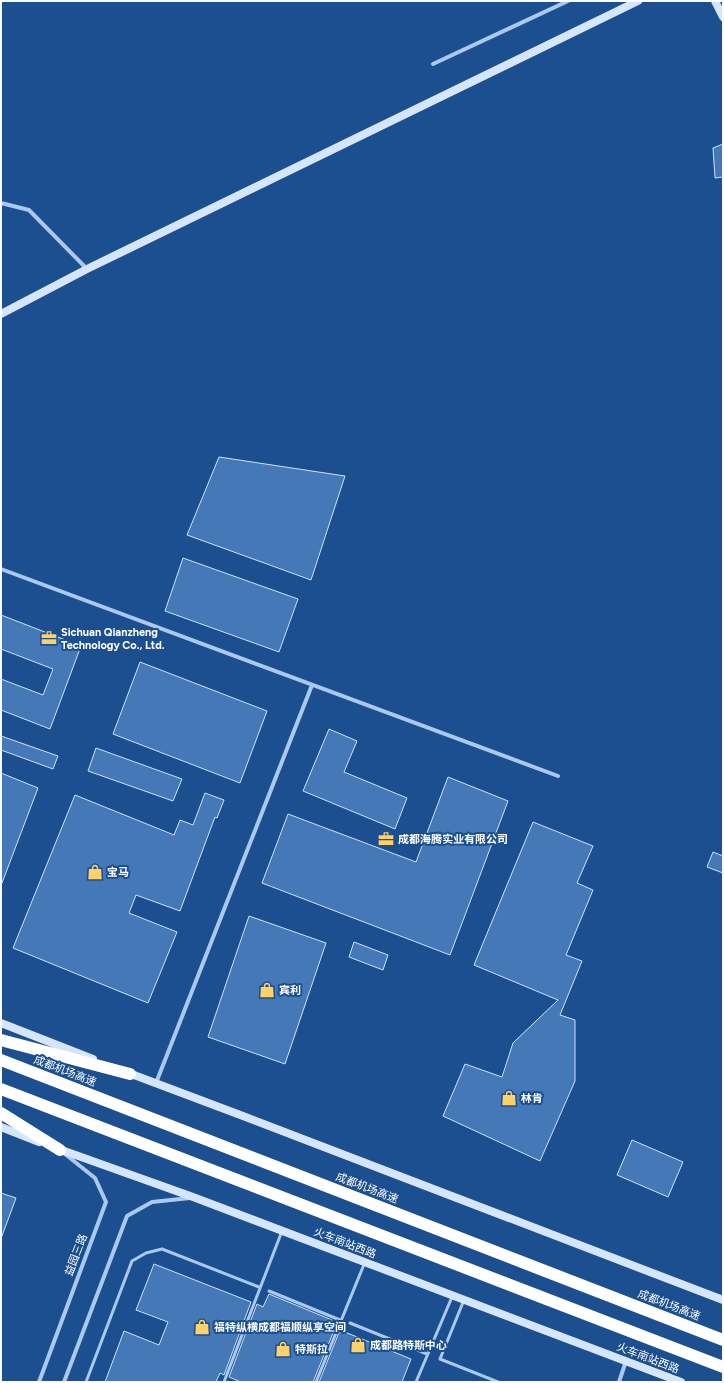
<svg xmlns="http://www.w3.org/2000/svg" width="724" height="1383" viewBox="0 0 724 1383" font-family="Figtree,'Noto Sans SC',sans-serif">
<style>
.building{fill:#4478b7;stroke:#cfe3fa}
.lines{fill:none;stroke-linecap:round;stroke-linejoin:round}
.lane{stroke:#a9c9ee;stroke-width:3}
.street{stroke:#a9c9ee;stroke-width:4}
.secondary{stroke:#d6e6fa;stroke-width:8}
.highway{stroke:#fff;stroke-width:12}
.labels{text-anchor:middle;dominant-baseline:central;stroke-width:4;stroke-linejoin:round;paint-order:stroke}
.poi-label{font-size:11px;font-weight:bold;fill:#fff;stroke:#1b4f8f;text-anchor:start}
.street-label{font-size:11px;fill:#fff;stroke:#1b4f8f}
</style>
<rect width="100%" height="100%" fill="#1b4f8f"/>
<path class="building" d="M 723,144 L 723,177 L 715,178 L 713,148 Z
M 219,457 L 345,476 L 311,580 L 187,535 Z
M 183,558 L 298,599 L 279,652 L 165,611 Z
M 1,615 L 81,646 L 50,729 L 1,710 L 1,679 L 43,695 L 53,669 L 1,649 Z
M 140,662 L 267,711 L 240,783 L 113,734 Z
M 329,729 L 357,741 L 344,772 L 407,798 L 395,829 L 303,791 Z
M 1,736 L 58,756 L 53,769 L 1,750 Z
M 96,748 L 182,779 L 173,801 L 88,771 Z
M 1,773 L 38,788 L 2,883 L 1,883 Z
M 448,777 L 508,801 L 450,955 L 262,883 L 288,814 L 416,862 Z
M 205,793 L 224,800 L 217,818 L 215,817 L 180,911 L 136,895 L 129,913 L 177,932 L 148,1003 L 13,948 L 75,795 L 174,835 L 180,820 L 193,825 Z
M 533,822 L 593,846 L 577,883 L 593,890 L 566,955 L 582,961 L 560,1015 L 575,1020 L 575,1081 L 540,1161 L 443,1116 L 465,1064 L 502,1077 L 513,1043 L 558,1000 L 474,965 Z
M 713,852 L 723,856 L 723,873 L 707,867 Z
M 249,916 L 326,943 L 285,1064 L 208,1037 Z
M 354,942 L 388,955 L 383,970 L 349,957 Z
M 632,1140 L 683,1162 L 668,1197 L 617,1175 Z
M 1,1193 L 16,1198 L 2,1236 L 1,1236 Z
M 154,1264 L 251,1302 L 224,1375 L 220,1373 L 216,1382 L 105,1382 L 124,1331 L 159,1345 L 168,1322 L 136,1310 Z
M 269,1294 L 332,1320 L 329,1325 L 335,1328 L 313,1382 L 241,1382 L 229,1377 L 257,1304 L 263,1307 Z
M 340,1330 L 411,1359 L 402,1382 L 319,1382 Z"/>
<g class="lines">
<path class="lane" d="M 269,1291 L 340,1320
M 464,1300 L 440,1359 L 498,1382
M 350,1323 L 427,1354
M 86,1382 L 132,1261 L 146,1253 L 162,1249 L 259,1287
M 224,1382 L 282,1231
M 316,1382 L 365,1262
M 416,1382 L 452,1297"/>
<path class="street" d="M 433,64 L 568,1
M 1,203 L 29,210 L 87,269
M 1,569 L 558,776
M 156,1083 L 312,685
M 39,1382 L 106,1202 L 95,1178 L 65,1154
M 64,1382 L 127,1216 L 152,1202 L 190,1198
M 619,1382 L 626,1361"/>
<path class="secondary" d="M 715,1 L 723,17
M 1,314 L 87,269 L 638,1
M 1,1023 L 93,1059
M 126,1072 L 243,1116 L 723,1300
M 1,1127 L 39,1142
M 56,1148 L 193,1197 L 681,1382"/>
<path class="highway" d="M 1,1040 L 130,1074
M 1,1060 L 723,1340
M 1,1089 L 723,1367
M 1,1113 L 60,1150"/>
</g>
<defs>
<symbol id="office-bare" viewBox="-9 -9 18 18"><path d="M-6-3h4V-5.5h4V-3h4V5H-6ZM-1-4.5V-3h2v-1.5ZM-6 0V1H6V0Z" fill="#ffd166" stroke="#1b4f8f" stroke-width="2.5" paint-order="stroke"/></symbol>
<symbol id="shop-bare" viewBox="-9 -9 18 18"><path d="M-5-2.5h2.3a2.7 3.5 0 0 1 5.4 0H5L5.5 6h-11ZM-1.5-2.5h3a1.5 2.3 0 0 0-3 0Z" fill="#ffd166" stroke="#1b4f8f" stroke-width="2.5" paint-order="stroke"/></symbol>
</defs>
<g fill-rule="evenodd">
<use href="#office-bare" x="38" y="627" width="22" height="22"/>
<use href="#office-bare" x="375" y="828" width="22" height="22"/>
<use href="#shop-bare" x="84" y="861" width="22" height="22"/>
<use href="#shop-bare" x="256" y="979" width="22" height="22"/>
<use href="#shop-bare" x="498" y="1087" width="22" height="22"/>
<use href="#shop-bare" x="191" y="1316" width="22" height="22"/>
<use href="#shop-bare" x="347" y="1334" width="22" height="22"/>
<use href="#shop-bare" x="272" y="1338" width="22" height="22"/>
</g>
<g class="labels">
<g class="poi-label">
<text x="61" y="632">Sichuan Qianzheng<tspan x="61" dy="13">Technology Co., Ltd.</tspan></text>
<text x="398" y="839">成都海腾实业有限公司</text>
<text x="107" y="872">宝马</text>
<text x="279" y="990">宾利</text>
<text x="521" y="1098">林肯</text>
<text x="214" y="1327">福特纵横成都福顺纵享空间</text>
<text x="370" y="1345">成都路特斯中心</text>
<text x="295" y="1349">特斯拉</text>
</g>
<g class="street-label">
<text transform="translate(65 1071) rotate(21)">成都机场高速</text>
<text transform="translate(367 1188) rotate(21)">成都机场高速</text>
<text transform="translate(345 1243) rotate(21)">火车南站西路</text>
<text transform="translate(76 1255) rotate(-69)">益园三路</text>
<text transform="translate(669 1305) rotate(21)">成都机场高速</text>
<text transform="translate(648 1358) rotate(21)">火车南站西路</text>
</g>
</g>
<rect width="724" height="1383" fill="none" stroke="#ffffff" stroke-width="4"/>
</svg>
